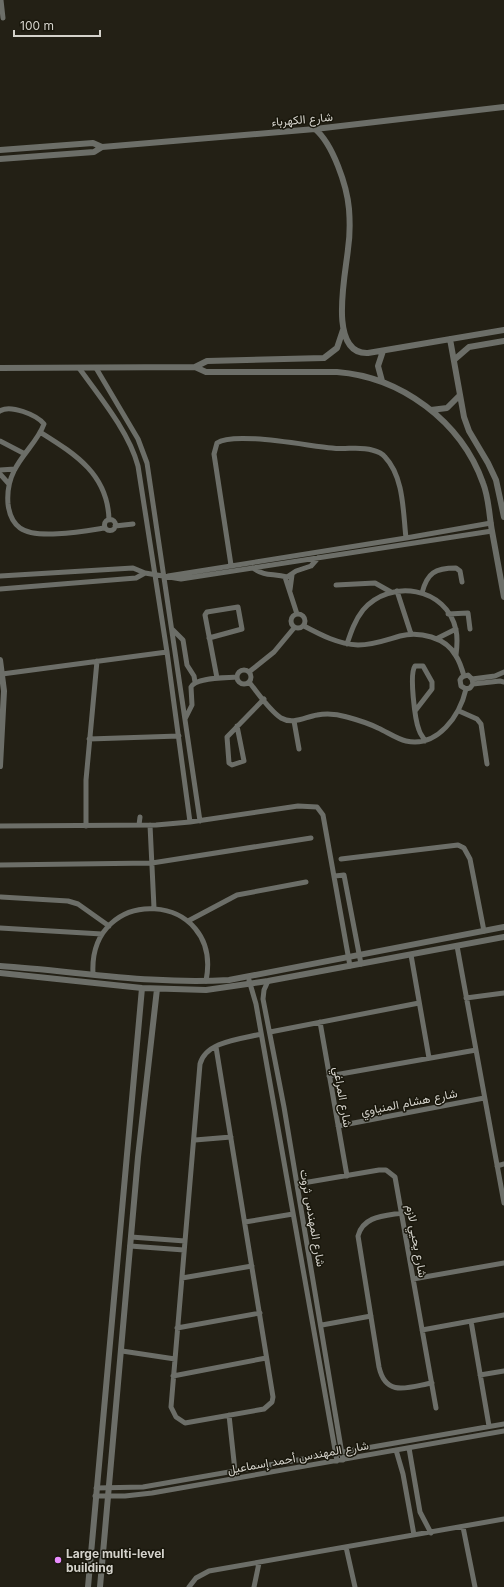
<svg xmlns="http://www.w3.org/2000/svg" width="504" height="1587" viewBox="0 0 504 1587" font-family="Inter,Vazirmatn,sans-serif">
<style>
.lines{fill:none;stroke-linecap:round;stroke-linejoin:round}
.minor{stroke:#6c6e68;stroke-width:5}
.tertiary{stroke:#6c6e68;stroke-width:6}
.poi-dot{fill:#e98dfe;stroke:#19170c;stroke-width:1.5}
.labels{text-anchor:middle;dominant-baseline:central;stroke-width:3;stroke-linejoin:round;paint-order:stroke}
.street-label{font-size:12px;fill:#d4d2cb;stroke:#19170c}
.poi-label{font-size:12px;font-weight:bold;fill:#d4d2cb;stroke:#19170c;text-anchor:start}
</style>
<rect width="100%" height="100%" fill="#232015"/>
<g class="lines">
<path class="minor" d="M 1,0 L 3,18
M 79,368 C 100,397 129,432 138,466 L 167,652 L 190,822
M 96,368 L 138,439 L 147,463 L 200,821
M 0,411 C 10,404 37,415 44,424 C 38,441 22,454 14,471 C 9,481 7,492 8,504 C 9,513 12,522 20,528 C 36,540 85,531 104,528
M 40,432 C 75,454 108,474 109,520
M 0,441 L 25,454
M 0,470 L 15,469
M 0,474 L 9,484
M104.5 525a5.5 5.5 0 1 1 11 0a5.5 5.5 0 1 1-11 0Z
M 115,526 L 133,524
M 231,565 L 214,454 L 217,443 C 234,431 308,446 332,448 C 345,450 359,446 372,450 C 376,451 382,453 385,457 C 404,477 403,512 406,538
M 253,568 C 266,577 272,573 287,577 L 296,571 L 311,566 L 318,558
M 145,573 L 181,579 L 492,531
M 0,576 L 133,568 L 145,573 L 136,578 L 0,589
M 168,576 L 406,538 L 491,523
M 285,577 L 297,614
M 336,585 L 375,583 L 391,592
M 290,590 L 292,575
M 397,591 L 411,634
M 422,593 C 427,573 435,568 456,568 L 460,571 L 462,582
M291 621a7 7 0 1 1 14 0a7 7 0 1 1-14 0Z
M 448,614 L 468,613 L 470,629
M 304,626 C 321,635 338,644 358,645 C 373,645 386,640 400,636 C 419,631 446,637 456,656 C 460,662 462,669 464,676
M 173,630 L 183,640 L 187,665 L 194,676 L 195,682
M 209,638 L 242,629 L 238,607 L 207,612 L 205,615 L 217,678
M 436,639 L 456,629
M 347,644 C 351,632 355,620 363,610 C 390,578 447,587 456,630 C 458,639 457,647 456,655
M237 677a7 7 0 1 1 14 0a7 7 0 1 1-14 0Z
M 249,672 L 274,652 L 294,628
M 2,674 L 167,652
M 472,679 L 495,676 L 504,672
M 249,682 C 258,693 269,710 281,718 C 293,725 305,717 317,715 C 327,713 337,714 347,717 C 358,720 368,723 378,728 C 387,732 397,739 406,741 C 438,748 460,715 466,689
M 473,684 L 472,679 L 468,675 L 462,677 L 460,680 L 461,686 L 466,689 L 470,688 L 473,684 L 500,681 L 504,682
M 415,711 L 432,689 L 432,682 L 423,666 L 415,666 C 409,674 415,720 419,730 C 420,734 423,737 425,741
M 459,711 L 477,719 L 481,724 L 487,764
M 185,719 L 192,705 L 191,687 C 196,677 226,678 237,677
M 294,721 L 299,749
M 237,726 L 244,761 L 232,765 L 229,763 L 227,737 L 264,699
M 89,739 L 179,736
M 139,825 L 140,817
M 150,825 L 154,908
M 0,826 L 156,825 L 190,822 L 298,806 L 317,807 L 323,815 L 350,966
M 86,826 L 86,780 L 97,661
M 341,859 L 458,845 L 464,848 L 470,859 L 484,931
M 0,865 L 152,863 L 311,838
M 335,876 L 344,875 L 361,964
M 1,897 L 68,901 L 78,904 L 109,926
M 188,921 L 237,895 L 306,882
M 0,928 L 102,934
M 457,946 L 504,1203
M 411,955 L 429,1058
M 93,974 C 88,882 224,890 206,981
M 249,980 L 256,1004 L 337,1461
M 268,981 L 264,990 L 263,999 L 284,1107 L 343,1460
M 466,998 L 504,993
M 320,1022 L 347,1176
M 270,1032 L 419,1003
M 216,1047 L 273,1397 L 272,1402 L 264,1409 L 185,1423 L 176,1417 L 171,1407 L 200,1064 C 206,1041 242,1039 261,1034
M 329,1076 L 476,1050
M 338,1126 L 484,1098
M 195,1140 L 231,1137
M 497,1166 L 504,1164
M 297,1184 L 379,1170 L 386,1170 L 395,1177 L 436,1408
M 402,1213 C 384,1216 363,1216 358,1236 L 379,1367 C 386,1398 409,1387 432,1383
M 245,1222 L 293,1214
M 131,1237 L 185,1241
M 130,1246 L 184,1250
M 182,1278 L 252,1266
M 413,1279 L 504,1263
M 471,1321 L 489,1426
M 322,1325 L 371,1316
M 177,1328 L 260,1313
M 422,1330 L 504,1315
M 122,1351 L 175,1359
M 480,1375 L 504,1371
M 173,1376 L 266,1358
M 229,1415 L 235,1471
M 409,1448 L 420,1512 L 431,1533
M 396,1450 L 403,1474 L 414,1535
M 96,1488 L 143,1487 L 504,1424
M 95,1496 L 125,1496 L 152,1493 L 504,1431
M 463,1527 L 475,1587
M 346,1547 L 355,1587
M 189,1587 L 196,1578 L 209,1571 L 504,1519
M 254,1587 L 259,1563"/>
<path class="tertiary" d="M 315,129 C 333,144 347,186 349,209 C 350,222 350,236 348,249 C 346,272 327,355 368,353 L 504,330
M 0,150 L 93,143 L 102,147
M 0,159 L 94,152 L 102,147 L 315,129 L 504,107
M 450,339 L 464,417 L 469,431 L 488,463 L 496,480 L 504,517
M 454,360 L 469,347 L 504,341
M 195,367 L 207,361 L 324,358 L 337,348 L 343,330
M 0,368 L 195,367 L 206,372 L 337,372 C 401,377 461,421 483,483 C 489,498 489,515 492,531 C 496,553 500,575 504,597
M 382,381 L 378,366 L 383,351
M 431,410 L 447,408 L 459,396
M 0,660 L 4,691 L 0,766
M 0,966 C 76,971 153,985 229,980 L 504,927
M 0,973 L 142,988 L 206,990 L 268,981 L 504,937
M 88,1587 L 142,988
M 100,1587 L 138,1157 L 157,989"/>
</g>
<circle class="poi-dot" cx="58" cy="1560" r="4"/>
<g class="labels">
<g class="street-label">
<text transform="translate(302 119) rotate(-5)">شارع الكهرباء</text>
<text transform="translate(343 1097) rotate(80)">شارع المراغي</text>
<text transform="translate(409 1102) rotate(-11)">شارع هشام المنياوي</text>
<text transform="translate(313 1218) rotate(80)">شارع المهندس ثروت</text>
<text transform="translate(417 1241) rotate(80)">شارع يحيي لازم</text>
<text transform="translate(298 1457) rotate(-10)">شارع المهندس أحمد إسماعيل</text>
</g>
<g class="poi-label">
<text x="66" y="1553">Large multi-level<tspan x="66" dy="14">building</tspan></text>
</g>
</g>
<path d="M14 30v6h86v-6" fill="none" stroke="#d4d2cb" stroke-width="2"/>
<text x="20" y="30" font-size="12" fill="#d4d2cb" stroke="#19170c" stroke-width="3" paint-order="stroke">100 m</text>
</svg>
